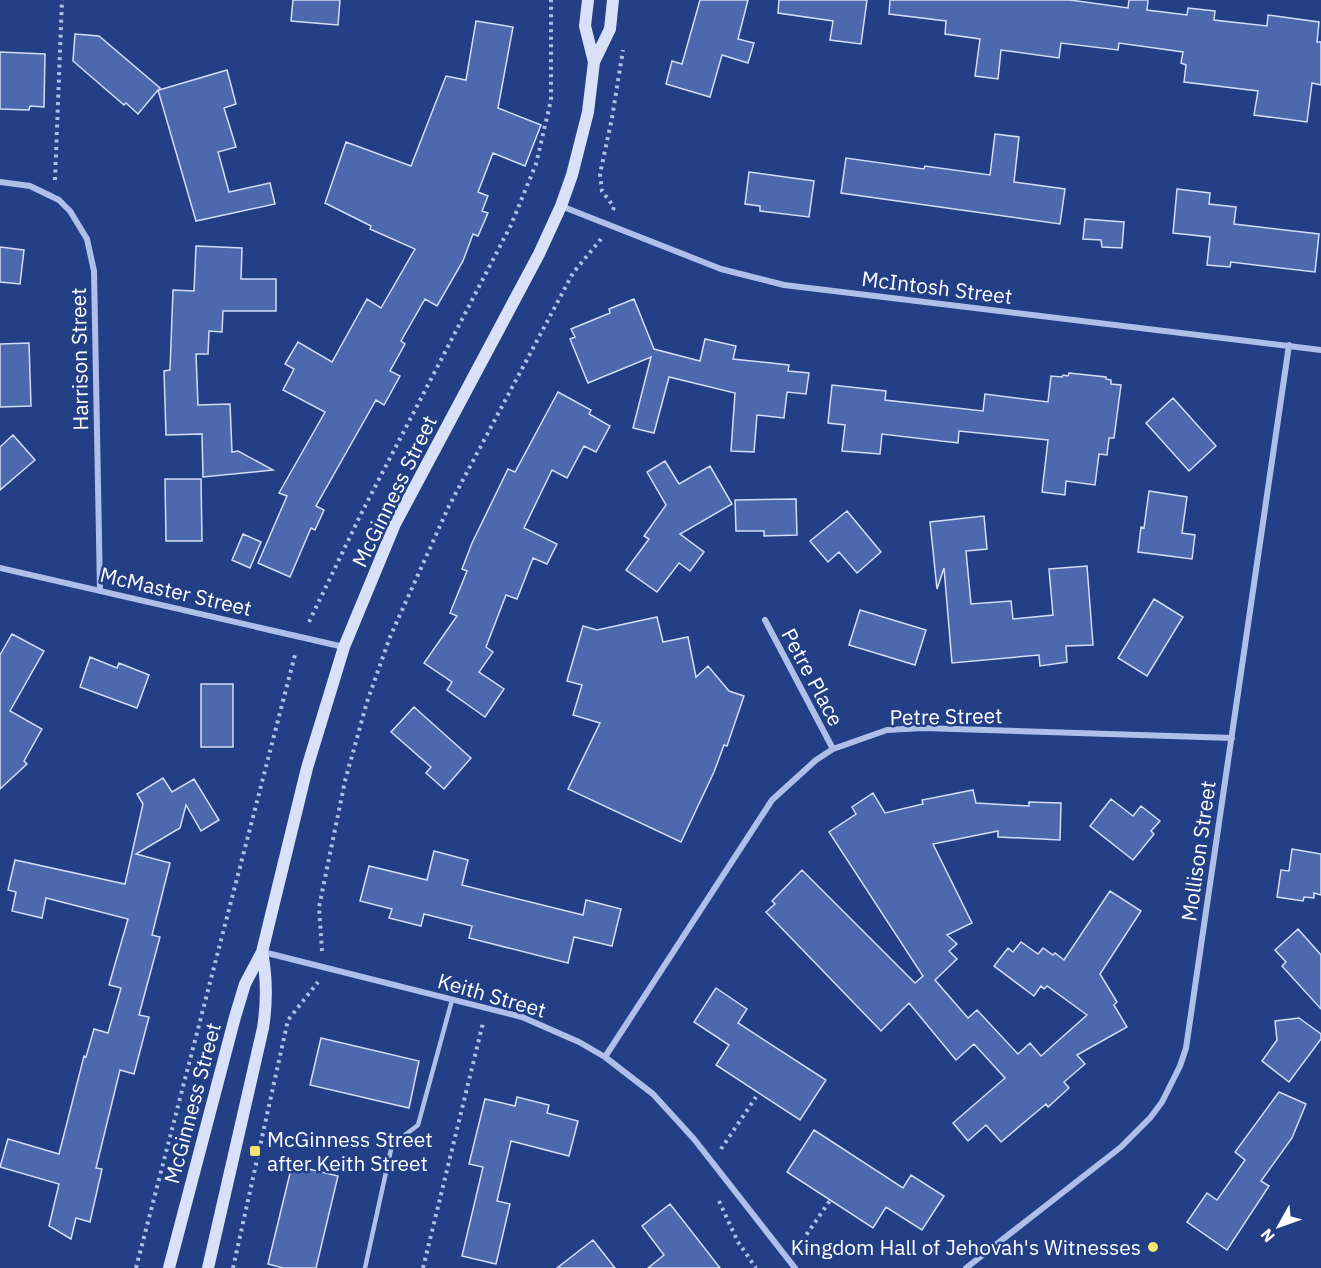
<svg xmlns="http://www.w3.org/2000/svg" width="1321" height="1268" viewBox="0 0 1321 1268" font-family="'IBM Plex Sans',sans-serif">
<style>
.building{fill:#4c69ae;stroke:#d2ddf7;stroke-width:1.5}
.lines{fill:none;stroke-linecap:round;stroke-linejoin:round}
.path{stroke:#aebfe9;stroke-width:4;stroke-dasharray:3 4.5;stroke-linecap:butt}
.lane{stroke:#aebfe9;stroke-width:4.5}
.street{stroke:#aebfe9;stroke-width:6}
.secondary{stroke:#d8e1f7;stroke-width:12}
.poi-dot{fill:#f4e371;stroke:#233f86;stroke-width:2}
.labels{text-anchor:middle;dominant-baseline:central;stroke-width:5;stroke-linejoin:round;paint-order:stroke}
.street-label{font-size:21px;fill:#fff;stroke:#233f86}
.poi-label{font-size:21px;fill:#fff;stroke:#233f86;text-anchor:start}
</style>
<rect width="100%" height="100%" fill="#233f86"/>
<path class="building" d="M 293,0 L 340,0 L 338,25 L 291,21 Z
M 700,0 L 748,0 L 738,39 L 754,43 L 748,63 L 722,55 L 710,97 L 666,84 L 672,61 L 682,64 Z
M 779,0 L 867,0 L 861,44 L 830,40 L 833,21 L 778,13 Z
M 890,0 L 1070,0 L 1128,8 L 1129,0 L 1148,0 L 1147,10 L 1187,15 L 1188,8 L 1215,11 L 1214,20 L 1267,26 L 1268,15 L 1319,22 L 1317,42 L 1321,42 L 1321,85 L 1312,83 L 1307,122 L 1254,115 L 1258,91 L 1184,82 L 1186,65 L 1181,63 L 1183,52 L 1119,43 L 1118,50 L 1061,43 L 1059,58 L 1001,50 L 998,79 L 975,76 L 980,39 L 945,34 L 946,21 L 889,14 Z
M 476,21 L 513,27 L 498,108 L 541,125 L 525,166 L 493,153 L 478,192 L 488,196 L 482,211 L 488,213 L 478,236 L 473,234 L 463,261 L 437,306 L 425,299 L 401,341 L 405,344 L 390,371 L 400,376 L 384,405 L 376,400 L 316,506 L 324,510 L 315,530 L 311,528 L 290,577 L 258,563 L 287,496 L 279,493 L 325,412 L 283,390 L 294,369 L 285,364 L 298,342 L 332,362 L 367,299 L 381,308 L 415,249 L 370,229 L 371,226 L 325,203 L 346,142 L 411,166 L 446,76 L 466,80 Z
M 75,34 L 99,36 L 160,88 L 159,90 L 227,70 L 236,104 L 224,108 L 236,147 L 218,152 L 229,192 L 270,183 L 275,204 L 196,221 L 158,90 L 138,114 L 126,103 L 124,105 L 73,61 Z
M 0,52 L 45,54 L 44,107 L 30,106 L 29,110 L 0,109 Z
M 995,134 L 1019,137 L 1014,182 L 1065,189 L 1060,224 L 841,193 L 846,158 L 924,169 L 925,166 L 990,175 Z
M 749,172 L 814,181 L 809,217 L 760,211 L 760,206 L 745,204 Z
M 1177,189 L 1210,193 L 1209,204 L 1236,207 L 1234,224 L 1319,234 L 1315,272 L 1231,262 L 1230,267 L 1207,265 L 1210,237 L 1173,233 Z
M 1085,219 L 1124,222 L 1122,248 L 1102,247 L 1101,240 L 1083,239 Z
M 196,246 L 242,248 L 241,279 L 276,279 L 276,311 L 223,311 L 222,332 L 209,331 L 208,354 L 196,354 L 198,405 L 230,404 L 232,452 L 238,451 L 273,470 L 203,477 L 202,434 L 166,435 L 164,371 L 170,370 L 173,290 L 194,291 Z
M 0,247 L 24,250 L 20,284 L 0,282 Z
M 634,299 L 654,349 L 700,361 L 705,339 L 736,346 L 733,359 L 789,365 L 788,371 L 809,373 L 806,394 L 787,392 L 784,418 L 757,415 L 754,452 L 731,451 L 735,393 L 669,377 L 654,433 L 633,428 L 651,357 L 588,383 L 570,339 L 575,337 L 571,329 L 610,313 L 609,309 Z
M 29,343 L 31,406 L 0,407 L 0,344 Z
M 1069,373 L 1106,377 L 1106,379 L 1111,380 L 1111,384 L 1121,385 L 1114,438 L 1109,438 L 1107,455 L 1099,454 L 1095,485 L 1066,481 L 1065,495 L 1042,492 L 1048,440 L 959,431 L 958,443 L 882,434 L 880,454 L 842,451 L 845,425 L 828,423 L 832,385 L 886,391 L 885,400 L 983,411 L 985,394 L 1048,402 L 1051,376 L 1062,377 L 1063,375 L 1068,376 Z
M 558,392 L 591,410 L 589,414 L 610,426 L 596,452 L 584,446 L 567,478 L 552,470 L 524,528 L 557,544 L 547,564 L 533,558 L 517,599 L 506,595 L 486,647 L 493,652 L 479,672 L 504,689 L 485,717 L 447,690 L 452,682 L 424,663 L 457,616 L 450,613 L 467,571 L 462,569 L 472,543 L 508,469 L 515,472 Z
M 1173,398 L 1216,446 L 1189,471 L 1146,423 Z
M 13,435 L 35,460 L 0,490 L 0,447 Z
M 665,461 L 679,484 L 710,466 L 732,504 L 680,534 L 704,552 L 690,571 L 679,563 L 657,592 L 626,570 L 649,539 L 644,536 L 666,505 L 647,472 Z
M 165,479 L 201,479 L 202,541 L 166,541 Z
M 1149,491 L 1187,497 L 1182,533 L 1195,535 L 1192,559 L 1138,552 L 1141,527 L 1144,528 Z
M 796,499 L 797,535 L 764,536 L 764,531 L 736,531 L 735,500 Z
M 847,511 L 881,552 L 857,573 L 839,552 L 828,562 L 810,541 Z
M 984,516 L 987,549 L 966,551 L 971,604 L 1011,601 L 1013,619 L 1053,615 L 1049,569 L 1087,566 L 1093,645 L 1066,646 L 1067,662 L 1040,666 L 1039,655 L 952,663 L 944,568 L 937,589 L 930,522 Z
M 243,534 L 261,542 L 250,568 L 232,560 Z
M 1154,599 L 1183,617 L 1147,676 L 1118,658 Z
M 860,610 L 926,630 L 915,665 L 849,645 Z
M 657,617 L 663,642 L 688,637 L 696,677 L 708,666 L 729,691 L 744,696 L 727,746 L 724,745 L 714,772 L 681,842 L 568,789 L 600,723 L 573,715 L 582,685 L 567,681 L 583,626 L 597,630 Z
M 12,634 L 44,651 L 10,711 L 42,729 L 24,761 L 27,764 L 0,789 L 0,655 Z
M 90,657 L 117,668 L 119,663 L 149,675 L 137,708 L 80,687 Z
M 201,684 L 233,684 L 233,747 L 201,747 Z
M 414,707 L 471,758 L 444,789 L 426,773 L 431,767 L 391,732 Z
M 163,778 L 172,792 L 194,779 L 219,820 L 201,831 L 186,805 L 180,828 L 136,854 L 170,863 L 152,935 L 160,937 L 139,1015 L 149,1017 L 134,1074 L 120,1070 L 96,1168 L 102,1169 L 90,1222 L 76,1218 L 71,1239 L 49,1226 L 59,1184 L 0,1167 L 8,1139 L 59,1154 L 84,1056 L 86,1057 L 94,1029 L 108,1033 L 121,988 L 109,985 L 128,919 L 46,898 L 42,918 L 12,911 L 16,892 L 8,890 L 15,860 L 125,884 L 143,804 L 137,794 Z
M 973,790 L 976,803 L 1029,806 L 1029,802 L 1061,803 L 1060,840 L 998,837 L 998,831 L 933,844 L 972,923 L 947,935 L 957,944 L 949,951 L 957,959 L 935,980 L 968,1018 L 977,1010 L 1018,1054 L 1030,1043 L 1041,1056 L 1087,1015 L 1047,986 L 1044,989 L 1041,986 L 1034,996 L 994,966 L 1008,948 L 1013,952 L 1021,942 L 1038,954 L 1043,948 L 1053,955 L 1055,953 L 1064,960 L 1110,891 L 1141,911 L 1100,974 L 1117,1002 L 1114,1005 L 1127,1027 L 1077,1055 L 1085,1064 L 1064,1082 L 1069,1088 L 1048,1107 L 1046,1104 L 1001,1142 L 986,1125 L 968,1141 L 953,1123 L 1005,1078 L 974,1044 L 956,1060 L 909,1003 L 881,1031 L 766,912 L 775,904 L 772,901 L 802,870 L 915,983 L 923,976 L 829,832 L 856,814 L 852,807 L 873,793 L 885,813 L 923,804 L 922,800 Z
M 1111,799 L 1133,816 L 1141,806 L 1160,821 L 1151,831 L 1154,834 L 1133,860 L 1090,826 Z
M 1292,849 L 1321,854 L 1321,895 L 1314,893 L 1314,898 L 1304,897 L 1303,901 L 1277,897 L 1281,870 L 1289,871 Z
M 434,851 L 468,860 L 462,885 L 583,915 L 586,900 L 621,909 L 612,946 L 574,937 L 568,963 L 469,938 L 472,926 L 424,914 L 421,926 L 389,918 L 392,909 L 360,901 L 369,866 L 427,880 Z
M 1298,929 L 1321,955 L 1321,1009 L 1282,966 L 1286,962 L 1275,950 Z
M 716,988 L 747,1009 L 738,1023 L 826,1080 L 800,1120 L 716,1065 L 729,1045 L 694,1022 Z
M 1299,1018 L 1321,1034 L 1321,1039 L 1289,1082 L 1262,1061 L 1277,1040 L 1275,1021 Z
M 321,1038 L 419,1061 L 409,1108 L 310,1085 Z
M 1279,1092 L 1306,1104 L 1292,1138 L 1261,1181 L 1269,1186 L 1227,1250 L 1187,1222 L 1207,1193 L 1217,1200 L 1245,1160 L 1235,1152 Z
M 517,1097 L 549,1105 L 547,1113 L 578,1121 L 569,1156 L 511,1141 L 497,1201 L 510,1204 L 496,1264 L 462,1256 L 483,1167 L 469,1164 L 485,1099 L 515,1106 Z
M 814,1130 L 903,1188 L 911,1175 L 944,1196 L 922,1230 L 886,1207 L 873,1228 L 787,1172 Z
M 292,1165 L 338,1176 L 316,1268 L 283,1268 L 268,1264 Z
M 670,1204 L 685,1223 L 720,1268 L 648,1268 L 664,1255 L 642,1226 Z
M 593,1240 L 615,1268 L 557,1268 Z"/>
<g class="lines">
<path class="path" d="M 55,180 L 62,0
M 613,210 L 614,207 L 602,191 L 600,174 L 612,118 L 623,50
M 309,622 L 362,512 L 511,225 L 536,164 L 551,100 L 551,0
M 322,951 L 319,907 L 345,781 L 367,702 L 390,637 L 449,506 L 573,273 L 601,239
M 721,1149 L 756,1097
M 719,1201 L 738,1242 L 756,1268
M 798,1247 L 831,1199
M 136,1268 L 296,651
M 233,1268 L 288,1020 L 318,982
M 423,1268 L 483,1023"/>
<path class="lane" d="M 365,1268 L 392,1145 L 418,1125 L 452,1000"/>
<path class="street" d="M 0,182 L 30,186 L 59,200 L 70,211 L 87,239 L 94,271 L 100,591
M 561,206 L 721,269 L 784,285 L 1321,350
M 0,568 L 344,647
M 765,620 L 833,749
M 263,952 L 522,1017 L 579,1042 L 605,1057 L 653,1094 L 694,1139 L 795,1268
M 605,1057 L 772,800 L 816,760 L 833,749 L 887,730 L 923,728 L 1232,738
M 966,1268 L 1121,1147 L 1150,1118 L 1162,1102 L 1180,1066 L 1186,1048 L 1289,345"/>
<path class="secondary" d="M 588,0 L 585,26 L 594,62
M 169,1268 L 235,1017 L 245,984 L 262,952 L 307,768 L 344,647 L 395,524 L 539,254 L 561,206 L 572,175 L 588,112 L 594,62 L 610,29 L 613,0
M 208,1268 L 263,1028 C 267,1003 267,978 262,952"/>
</g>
<g class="poi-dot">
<rect x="249" y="1145" width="12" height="12" rx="3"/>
<circle cx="1153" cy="1247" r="6"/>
</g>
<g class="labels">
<g class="street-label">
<text transform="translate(937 287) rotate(7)">McIntosh Street</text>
<text transform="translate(79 359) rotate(-91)">Harrison Street</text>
<text transform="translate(394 491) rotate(-64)">McGinness Street</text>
<text transform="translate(176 591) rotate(13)">McMaster Street</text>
<text transform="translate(813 677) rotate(62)">Petre Place</text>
<text transform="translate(946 716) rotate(-1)">Petre Street</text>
<text transform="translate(1198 851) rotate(-82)">Mollison Street</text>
<text transform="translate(492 995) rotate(16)">Keith Street</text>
<text transform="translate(192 1103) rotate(-75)">McGinness Street</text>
</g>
<g class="poi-label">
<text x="267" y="1139">McGinness Street<tspan x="267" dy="24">after Keith Street</tspan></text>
<text x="1141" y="1247" text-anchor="end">Kingdom Hall of Jehovah's Witnesses</text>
</g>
</g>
<g transform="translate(1279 1226) rotate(230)" stroke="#233f86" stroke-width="4.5" paint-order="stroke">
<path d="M0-4.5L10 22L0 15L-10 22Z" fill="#ffffff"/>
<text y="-9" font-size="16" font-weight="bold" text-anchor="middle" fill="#ffffff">N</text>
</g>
</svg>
